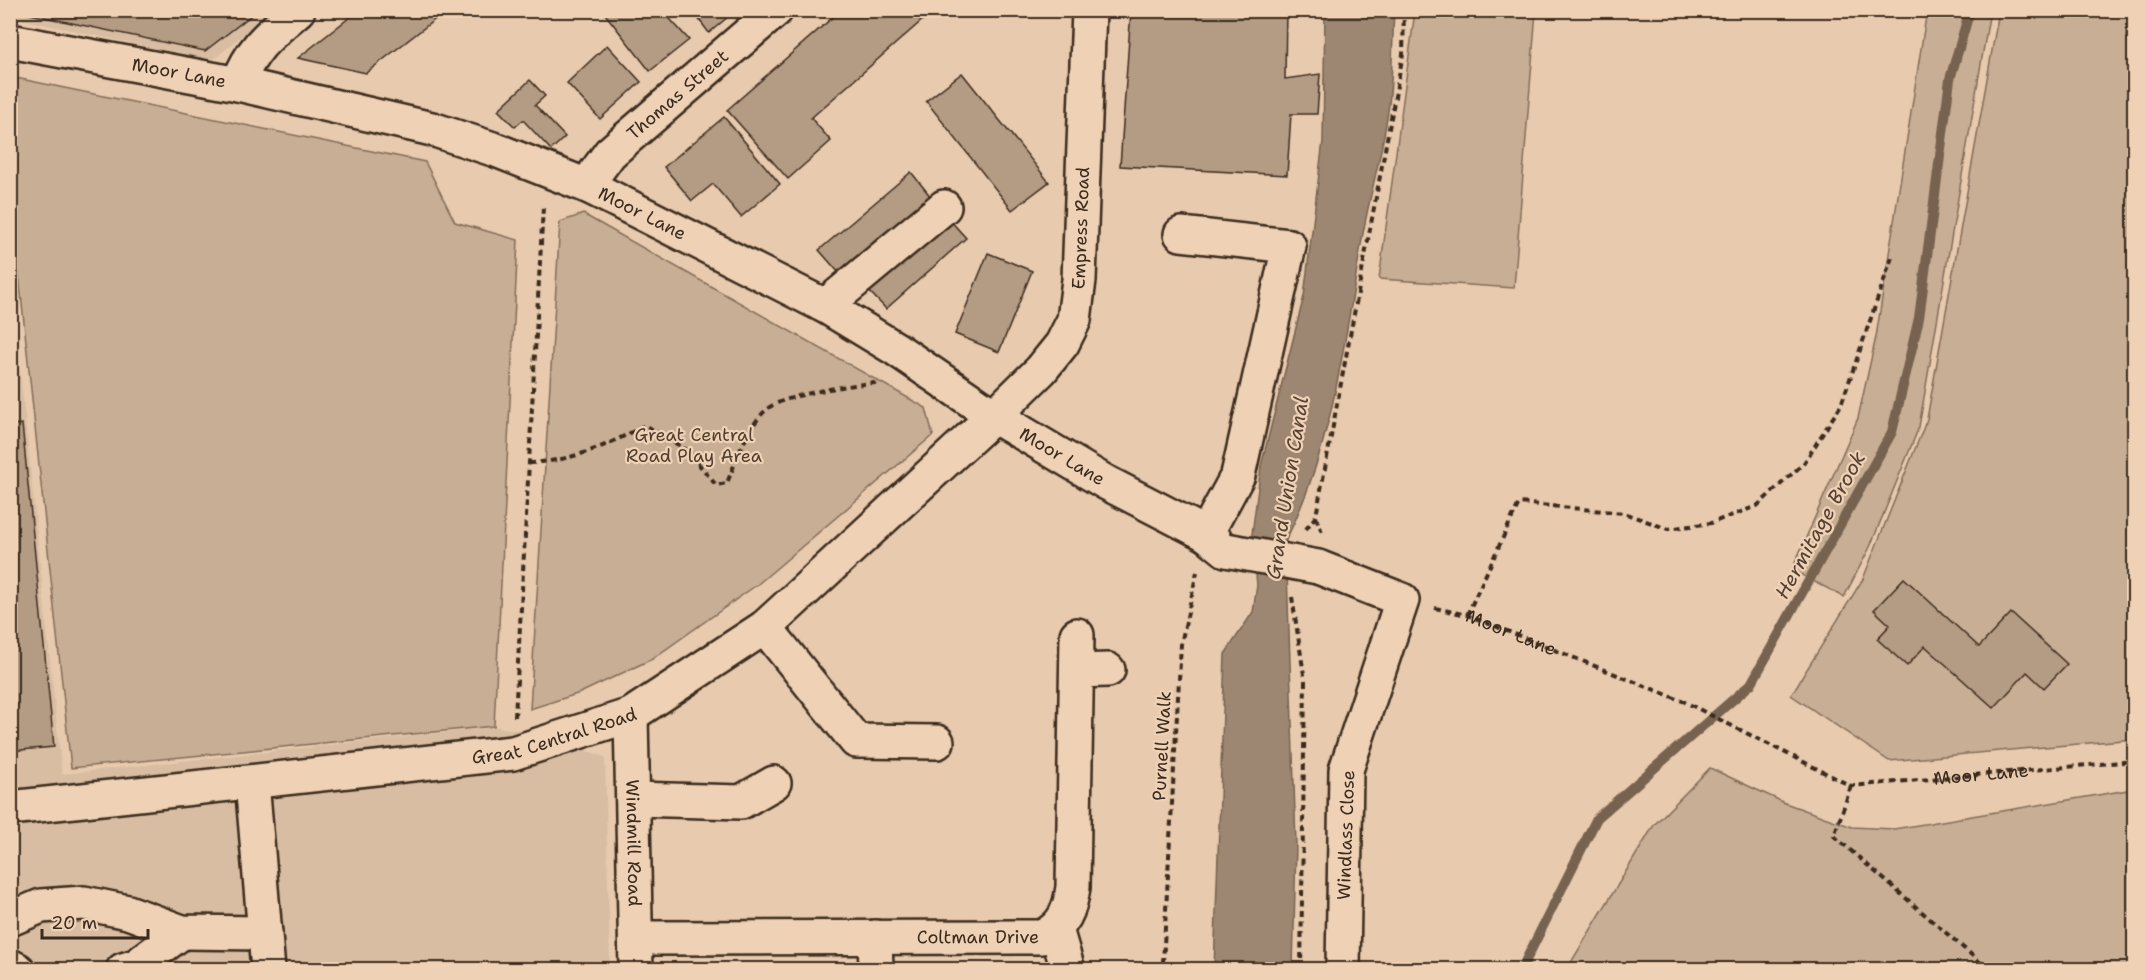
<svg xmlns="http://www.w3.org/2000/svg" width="2145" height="980" viewBox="0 0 2145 980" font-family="'Shantell Sans',sans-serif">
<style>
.built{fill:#d8bda2}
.green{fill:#c8ae94;stroke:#826c59;stroke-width:1.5}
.water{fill:#9e8772;stroke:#766250;stroke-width:1.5}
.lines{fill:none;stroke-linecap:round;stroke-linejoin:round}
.stream{stroke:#766250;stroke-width:10}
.building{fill:#b49b84;stroke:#3b2a1e;stroke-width:1.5}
.minor-casing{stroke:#3b2a1e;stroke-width:38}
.path{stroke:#3b2a1e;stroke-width:4;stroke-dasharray:6 4.5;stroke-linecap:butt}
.minor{stroke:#efd2b5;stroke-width:33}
.minor-bridge-casing{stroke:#3b2a1e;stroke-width:38;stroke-linecap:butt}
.minor-bridge{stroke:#efd2b5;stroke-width:33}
.labels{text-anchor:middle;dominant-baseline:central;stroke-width:4.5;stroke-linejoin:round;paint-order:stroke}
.street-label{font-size:18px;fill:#3b2a1e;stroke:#efd2b5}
.park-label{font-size:18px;fill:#503e30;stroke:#efd2b5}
.water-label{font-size:20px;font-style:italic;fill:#544133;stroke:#efd2b5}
</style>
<rect width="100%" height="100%" fill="#e8cbaf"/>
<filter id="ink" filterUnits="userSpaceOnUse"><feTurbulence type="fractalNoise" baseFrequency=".0167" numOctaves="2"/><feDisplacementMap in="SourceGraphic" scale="12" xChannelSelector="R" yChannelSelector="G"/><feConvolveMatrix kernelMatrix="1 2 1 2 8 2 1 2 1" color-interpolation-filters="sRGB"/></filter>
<g filter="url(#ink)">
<path class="built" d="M 11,10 L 271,11 L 212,61 L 11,17 Z
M 10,273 L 62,774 L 497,727 L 536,733 L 605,757 L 610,969 L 11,969 Z"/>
<path class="green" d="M 1927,10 L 1990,11 L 1919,427 L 1870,547 L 1844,597 L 1792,570 L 1858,418 L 1876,337 Z
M 1415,11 L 1536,11 L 1514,288 L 1379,279 Z
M 1999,11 L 2134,11 L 2134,739 L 1889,761 L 1791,695 L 1863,579 L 1927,419 Z
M 11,77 L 425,162 L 455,222 L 518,240 L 494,726 L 71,768 L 11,200 Z
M 583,214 L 926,408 L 933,435 L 758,584 L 652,659 L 580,693 L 530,709 L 560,222 Z
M 1710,768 L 1785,803 L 1852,827 L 1894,829 L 2134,789 L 2134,969 L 1567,969 L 1654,825 Z"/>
<path class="water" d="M 1325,11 L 1394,11 C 1392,44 1393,78 1388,111 C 1382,156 1368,200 1361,245 C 1344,345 1332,448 1286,540 L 1296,845 L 1293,969 L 1214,970 L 1225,654 L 1253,612 L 1257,585 L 1252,534 L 1261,466 L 1304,296 L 1323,141 Z"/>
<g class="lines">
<path class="stream" d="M 1521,970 L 1597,818 L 1751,684 L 1892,432 L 1919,318 L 1950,79 L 1970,10"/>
</g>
<path class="building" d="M 29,10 L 258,10 L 205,51 L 29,14 Z
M 359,10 L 447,10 L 366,73 L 298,58 Z
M 602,10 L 662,10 L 689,40 L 650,71 Z
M 692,10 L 736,10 L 709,33 Z
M 841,10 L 934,10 L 811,118 L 831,141 L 788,179 L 727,110 Z
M 1131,10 L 1286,10 L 1285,79 L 1320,74 L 1317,114 L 1291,114 L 1287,175 L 1120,166 Z
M 607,45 L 641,82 L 600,119 L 567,83 Z
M 962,73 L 1049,182 L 1012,210 L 926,101 Z
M 530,80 L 545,96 L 535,105 L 565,137 L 551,150 L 523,120 L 515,127 L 498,110 Z
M 724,117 L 780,184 L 741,217 L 713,184 L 692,201 L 664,167 Z
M 911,172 L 931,197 L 840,274 L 819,250 Z
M 948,218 L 966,238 L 886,309 L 867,289 Z
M 988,253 L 1032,271 L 999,352 L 955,334 Z
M 22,424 L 54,747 L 10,751 L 10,425 Z
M 1904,578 L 1979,647 L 2011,613 L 2067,664 L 2044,688 L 2027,672 L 1994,708 L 1925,646 L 1907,666 L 1877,639 L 1890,625 L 1874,610 Z"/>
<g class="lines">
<defs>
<g id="minor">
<path id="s2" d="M 10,41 L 238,84 L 432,129 L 496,150 L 590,187 L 825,306 L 896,349 L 994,416 L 1105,482 L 1206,534 L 1226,550"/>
<path d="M 238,84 C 251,48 270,34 298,10"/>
<path id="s3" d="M 590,187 L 596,172 L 610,153 L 776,10"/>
<path d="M 1181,234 L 1289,246 L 1238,475 L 1206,534"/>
<path d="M 825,306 L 944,207"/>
<path d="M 1318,567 L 1402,600 L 1346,770 L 1343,970"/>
<path d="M 765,627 L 856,741 L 937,742"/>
<path d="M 1077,671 L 1108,670"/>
<path id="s4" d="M 631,715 L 636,970"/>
<path d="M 252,782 L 268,970"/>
<path d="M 633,799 L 741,802 L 774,783"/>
<path id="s5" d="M 10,808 L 513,753 L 631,715 L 765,627 L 994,416 L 1041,370 L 1062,344 L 1074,320 L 1079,280 L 1089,10"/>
<path d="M 10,919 L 41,906 L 84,903 L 128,912 L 182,932 L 265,933"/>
<path d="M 1056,929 L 1068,970"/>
<path d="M 875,937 L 876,970"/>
<path id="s6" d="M 636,938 L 1042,937 C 1064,926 1070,910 1073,887 L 1077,635"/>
<path d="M 10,966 L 18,970"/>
<path d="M 123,970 L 136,966 L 182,932"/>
</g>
</defs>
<use href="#minor" class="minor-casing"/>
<g class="path">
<path d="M 529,463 C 573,461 607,446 645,425 L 687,450 L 716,485 L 727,483 C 737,459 747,427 767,409 C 783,395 853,384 875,383 L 878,379"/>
<path d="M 1316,517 L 1322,532"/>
<path d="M 1306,529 L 1316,516 L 1403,54 L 1404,10"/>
<path d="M 1292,597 L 1305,681 L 1301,970"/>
<path id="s1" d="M 1435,608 L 1467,615 L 1685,702 L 1851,786 L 2134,761"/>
<path d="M 1467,615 L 1519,503 L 1624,513 L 1668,529 L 1711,523 L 1757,506 L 1804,463 L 1841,405 L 1892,257"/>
<path d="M 515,717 L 543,207"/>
<path d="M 1851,786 L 1834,836 L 1989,970"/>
<path d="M 1163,963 L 1181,644 L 1197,572"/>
</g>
<use href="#minor" class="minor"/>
<defs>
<path id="minor-bridge" d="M 1226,550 L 1318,567"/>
</defs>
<use href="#minor-bridge" class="minor-bridge-casing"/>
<use href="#minor-bridge" class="minor-bridge"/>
</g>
</g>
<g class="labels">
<g class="street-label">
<text stroke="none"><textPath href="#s2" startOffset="172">Moor Lane</textPath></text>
<text stroke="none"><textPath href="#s3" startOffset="129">Thomas Street</textPath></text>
<text stroke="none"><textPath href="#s2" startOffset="658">Moor Lane</textPath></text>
<text stroke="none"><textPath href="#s5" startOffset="1320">Empress Road</textPath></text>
<text stroke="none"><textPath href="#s2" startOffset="1144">Moor Lane</textPath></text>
<text stroke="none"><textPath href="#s1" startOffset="80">Moor Lane</textPath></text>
<text stroke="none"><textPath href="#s5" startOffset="550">Great Central Road</textPath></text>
<text transform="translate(1162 746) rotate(-87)">Purnell Walk</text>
<text stroke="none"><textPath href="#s1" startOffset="584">Moor Lane</textPath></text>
<text transform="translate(1346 835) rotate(-88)">Windlass Close</text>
<text stroke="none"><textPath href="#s4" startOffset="128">Windmill Road</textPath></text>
<text stroke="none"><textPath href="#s6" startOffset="342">Coltman Drive</textPath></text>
</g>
<g class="park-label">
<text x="694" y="435">Great Central<tspan x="694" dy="21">Road Play Area</tspan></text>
</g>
<g class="water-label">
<text transform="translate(1287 488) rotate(-81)">Grand Union Canal</text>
<text transform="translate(1820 525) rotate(-61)">Hermitage Brook</text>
</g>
</g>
<rect width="2145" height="980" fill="none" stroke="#efd2b5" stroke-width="36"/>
<rect x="18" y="18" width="2109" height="944" fill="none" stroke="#3b2a1e" stroke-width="2" filter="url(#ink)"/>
<path d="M42 929v9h106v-9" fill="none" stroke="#3b2a1e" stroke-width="3"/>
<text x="51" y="929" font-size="18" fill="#3b2a1e" stroke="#efd2b5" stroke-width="4.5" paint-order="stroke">20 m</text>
</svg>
